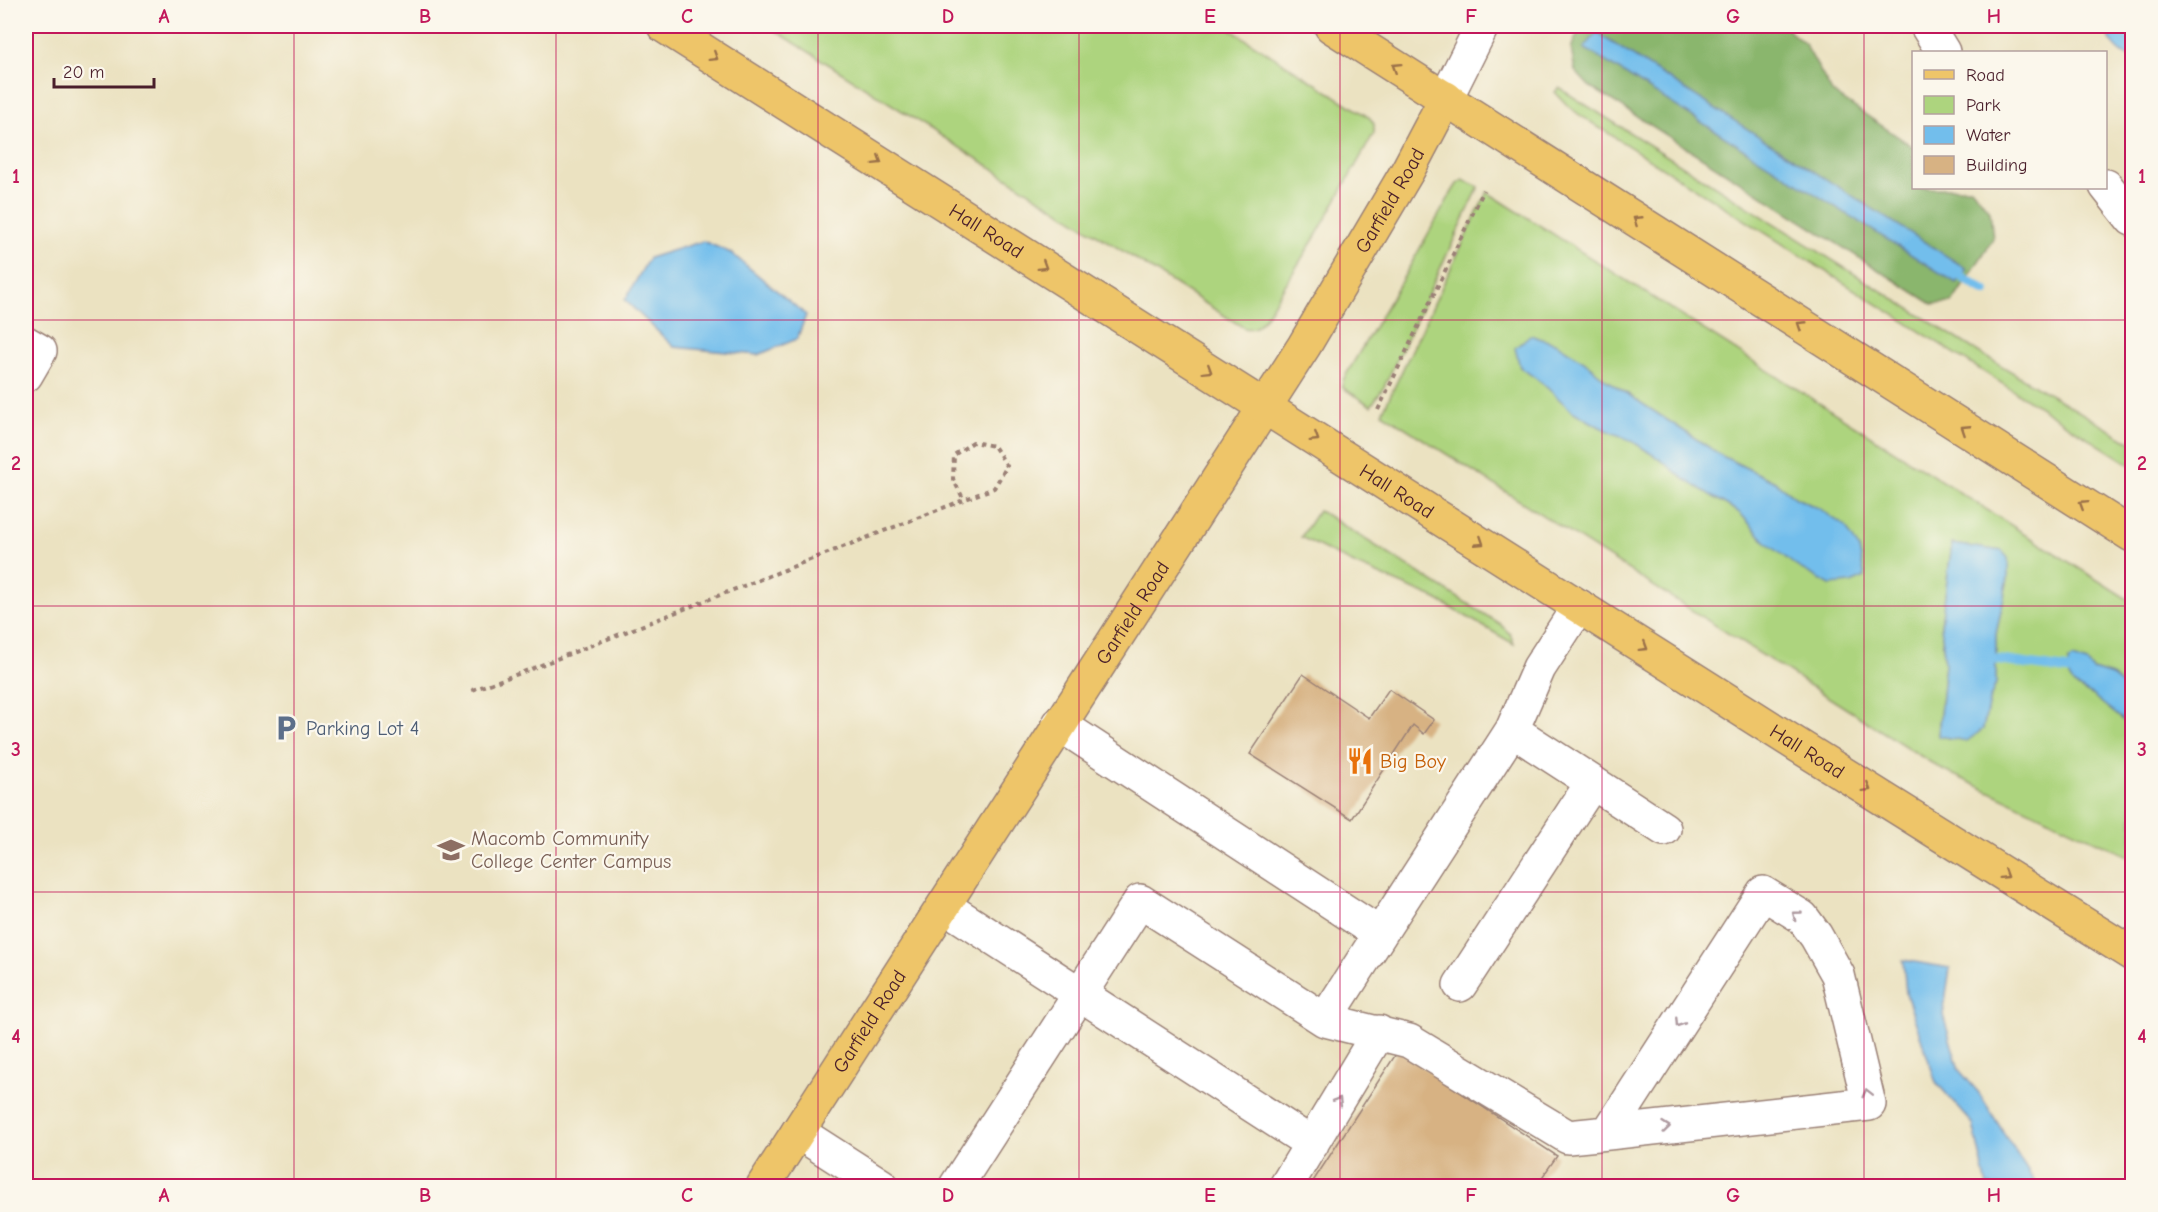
<svg xmlns="http://www.w3.org/2000/svg" width="2158" height="1212" viewBox="0 0 2158 1212" font-family="'Comic Neue',sans-serif">
<style>
.green{fill:#add47e;stroke:#7c7a54;stroke-width:1.5;fill-rule:evenodd}
.forest{fill:#8ab66d;stroke:#6a6a4c;stroke-width:1.5}
.water{fill:#72beec;stroke:#5e6e8c;stroke-width:1.5}
.lines{fill:none;stroke-linecap:round;stroke-linejoin:round}
.stream{stroke:#72beec;stroke-width:10}
.building{fill:#d7b283}
.minor-casing{stroke:#9a8076;stroke-width:36}
.major-casing{stroke:#9a8076;stroke-width:36}
.highway-casing{stroke:#9a8076;stroke-width:36}
.path{stroke:#9a8076;stroke-width:4;stroke-dasharray:4.5 4.5;stroke-linecap:butt}
.minor{stroke:#fff;stroke-width:33}
.major{stroke:#eec569;stroke-width:33}
.highway{stroke:#eec569;stroke-width:33}
.oneway{stroke:#9c724a}
.oneway2{stroke:#ae9aa0}
.grid{fill:none;stroke:#c2185b;stroke-width:1.5;stroke-opacity:0.55}
.labels{text-anchor:middle;dominant-baseline:central;stroke-width:4.5;stroke-linejoin:round;paint-order:stroke}
.street-label{font-size:20px;fill:#4a1f2b;stroke:#fbf7ec}
.service-label{font-size:20px;fill:#4e5e75;stroke:#fbf7ec;text-anchor:start}
.food-label{font-size:20px;fill:#c56008;stroke:#fbf7ec;text-anchor:start}
.education-label{font-size:20px;fill:#785e54;stroke:#fbf7ec;text-anchor:start}
.neatline{fill:none;stroke:#c2185b;stroke-width:2}
.grid-label{font-size:20px;text-anchor:middle;font-weight:bold;fill:#c2185b}
</style>
<rect width="100%" height="100%" fill="#fbf7ec"/>
<filter id="ink" filterUnits="userSpaceOnUse"><feTurbulence type="fractalNoise" baseFrequency=".0167" numOctaves="2"/><feDisplacementMap in="SourceGraphic" scale="12" xChannelSelector="R" yChannelSelector="G"/><feConvolveMatrix kernelMatrix="1 2 1 2 8 2 1 2 1" color-interpolation-filters="sRGB"/></filter>
<filter id="wash" filterUnits="userSpaceOnUse"><feTurbulence type="fractalNoise" baseFrequency=".008" numOctaves="4" result="noise"/><feDisplacementMap in="SourceGraphic" scale="24" xChannelSelector="R" yChannelSelector="G"/><feGaussianBlur stdDeviation="1.35" result="paint"/><feColorMatrix in="noise" values="0 0 0 0 0 0 0 0 0 0 0 0 0 0 0 0 0 1.4 0 .05"/><feComposite in="paint" operator="in"/></filter>
<g filter="url(#wash)">
<rect width="100%" height="100%" fill="#ebe2c1"/>
<path class="green" d="M 768,26 L 1225,26 L 1370,118 L 1374,124 L 1374,133 L 1317,234 L 1264,319 C 1257,327 1254,330 1244,328 Z
M 1559,88 L 1980,353 L 2132,443 L 2132,466 L 1581,116 L 1568,106 L 1555,92 Z
M 1463,180 L 1479,187 L 1384,387 L 1371,406 L 1343,388 L 1343,380 L 1402,280 L 1452,192 L 1457,184 Z
M 1487,192 L 2132,602 L 2132,692 L 2112,677 L 2093,670 L 2087,663 L 2074,685 L 2092,695 L 2132,727 L 2132,858 L 1941,769 L 1382,413 ZM 1584,361 L 1606,380 L 1722,456 L 1775,482 L 1796,498 L 1820,509 L 1766,542 L 1740,513 L 1684,479 L 1661,460 L 1632,441 L 1600,427 L 1572,411 L 1541,382 L 1520,367 ZM 1952,544 L 2002,551 L 2008,578 L 1996,634 L 1996,683 L 1989,701 L 1983,729 L 1949,738 L 1938,736 L 1945,664 L 1941,625 Z
M 1318,511 L 1325,514 L 1500,624 L 1510,634 L 1514,644 L 1436,599 L 1354,564 L 1301,537 Z"/>
<path class="forest" d="M 1581,26 L 1783,26 L 1805,44 L 1832,92 L 1913,147 L 1914,188 L 1971,188 L 1990,211 L 1993,239 L 1952,303 L 1932,304 L 1589,86 L 1575,71 L 1571,48 Z"/>
<path class="water" d="M 2107,26 L 2132,26 L 2132,58 C 2119,53 2107,40 2107,26 Z
M 1597,33 L 1967,269 L 1956,283 L 1584,48 Z
M 703,241 L 731,253 L 806,315 L 797,339 L 758,355 L 674,347 L 625,300 L 649,258 Z
M 1530,335 L 1557,344 L 1584,361 L 1606,380 L 1722,456 L 1775,482 L 1796,498 L 1820,509 L 1846,527 L 1859,549 L 1865,577 L 1851,583 L 1830,585 L 1796,566 L 1766,542 L 1740,513 L 1684,479 L 1661,460 L 1632,441 L 1600,427 L 1572,411 L 1541,382 L 1520,367 L 1515,348 Z
M 1952,544 L 2002,551 L 2008,558 L 2008,578 L 1996,634 L 1996,683 L 1989,701 L 1983,729 L 1967,741 L 1938,736 L 1945,664 L 1941,625 Z
M 2072,658 L 2087,663 L 2093,670 L 2112,676 L 2132,692 L 2132,727 L 2092,695 L 2074,685 L 2069,677 L 2068,661 Z
M 1903,960 L 1950,968 L 1943,1015 L 1959,1070 L 1979,1093 L 2037,1186 L 1987,1186 L 1973,1124 L 1936,1082 L 1906,994 Z"/>
<g class="lines">
<path class="stream" d="M 1951,270 L 1985,291
M 1985,658 L 2073,671 L 2080,676"/>
</g>
<g id="blocks">
<path class="building" d="M 1303,674 L 1369,718 L 1389,689 L 1434,720 L 1424,734 L 1413,725 L 1352,819 L 1250,754 Z
M 1398,1051 L 1557,1156 L 1536,1186 L 1310,1186 Z"/>
</g>
</g>
<g filter="url(#ink)">
<use href="#blocks" fill-opacity="0" stroke="#9a8076" stroke-width="1.5"/>
<g class="lines">
<defs>
<path id="minor" d="M 1927,26 L 1943,52
M 1446,98 L 1482,26
M 2106,186 L 2132,219
M 26,343 L 40,351 L 26,375
M 1059,724 L 1380,934 L 1512,730 L 1539,668 L 1579,606
M 1512,730 L 1664,829
M 944,906 L 1312,1144
M 1380,934 L 1325,1020 L 1409,1041 L 1568,1137 L 1608,1133 L 1869,1104 L 1838,975 L 1816,936 L 1802,917 L 1763,893 L 1608,1133
M 1460,985 L 1592,783
M 798,1132 L 882,1186
M 956,1186 L 1140,901 L 1325,1020
M 1286,1186 L 1379,1032"/>
<g id="major">
<path id="s1" d="M 763,1186 L 1304,346 L 1408,170 L 1446,98"/>
</g>
<g id="highway">
<path id="s2" d="M 664,26 L 1799,746 L 2132,954"/>
<path d="M 1331,26 L 2132,535"/>
</g>
</defs>
<use href="#minor" class="minor-casing"/>
<use href="#major" class="major-casing"/>
<use href="#highway" class="highway-casing"/>
<path class="path" d="M 1378,410 L 1484,190
M 472,690 L 518,674 L 994,488 L 1007,466 L 994,446 L 973,442 L 954,455 L 953,479 L 964,500"/>
<use href="#minor" class="minor"/>
<use href="#major" class="major"/>
<use href="#highway" class="highway"/>
</g>
<defs><path id="oneway-chevron" d="M-2-3.5L2.5 0L-2 3.5" fill="none" stroke-width="1.6" stroke-linecap="round" stroke-linejoin="round" transform="scale(1.5)"/></defs>
<g class="oneway">
<use href="#oneway-chevron" transform="translate(714 57) rotate(32)"/>
<use href="#oneway-chevron" transform="translate(1396 67) rotate(-148)"/>
<use href="#oneway-chevron" transform="translate(878 161) rotate(32)"/>
<use href="#oneway-chevron" transform="translate(1637 220) rotate(-147)"/>
<use href="#oneway-chevron" transform="translate(1043 266) rotate(32)"/>
<use href="#oneway-chevron" transform="translate(1801 325) rotate(-147)"/>
<use href="#oneway-chevron" transform="translate(1208 370) rotate(32)"/>
<use href="#oneway-chevron" transform="translate(1965 429) rotate(-147)"/>
<use href="#oneway-chevron" transform="translate(1315 438) rotate(32)"/>
<use href="#oneway-chevron" transform="translate(2083 504) rotate(-148)"/>
<use href="#oneway-chevron" transform="translate(1480 542) rotate(33)"/>
<use href="#oneway-chevron" transform="translate(1644 647) rotate(32)"/>
<use href="#oneway-chevron" transform="translate(1867 788) rotate(32)"/>
<use href="#oneway-chevron" transform="translate(2005 875) rotate(32)"/>
</g>
<g class="oneway2">
<use href="#oneway-chevron" transform="translate(1796 915) rotate(-143)"/>
<use href="#oneway-chevron" transform="translate(1679 1023) rotate(123)"/>
<use href="#oneway-chevron" transform="translate(1867 1093) rotate(-104)"/>
<use href="#oneway-chevron" transform="translate(1338 1101) rotate(-59)"/>
<use href="#oneway-chevron" transform="translate(1666 1127) rotate(-6)"/>
</g>
</g>
<path class="grid" d="M 294,26 L 294,1186M 556,26 L 556,1186M 818,26 L 818,1186M 1079,26 L 1079,1186M 1340,26 L 1340,1186M 1602,26 L 1602,1186M 1864,26 L 1864,1186M 26,320 L 2132,320M 26,606 L 2132,606M 26,892 L 2132,892"/>
<defs>
<symbol id="parking-bare" viewBox="-9 -9 18 18"><path d="M-3.5-5.5H1a3.5 3.5 0 0 1 0 7H-1V5.5H-3.5ZM-1-3.4V-.6H.8a1.4 1.4 0 0 0 0-2.8Z" fill="#5c6f8a" stroke="#fbf7ec" stroke-width="2.5" paint-order="stroke"/></symbol>
<symbol id="restaurant-bare" viewBox="-9 -9 18 18"><path d="M-5-6h1v4h1v-4h1v4h1v-4h1v5L-1.5 .5V6h-2V.5L-5-1ZM5-6V6H3V1.5H1.5Q1.5-4 5-6Z" fill="#e8710a" stroke="#fbf7ec" stroke-width="2.5" paint-order="stroke"/></symbol>
<symbol id="university-bare" viewBox="-9 -9 18 18"><path d="M0-5L7-2L0 1L-7-2ZM-4 1L0 2.5L4 1V4Q0 6-4 4Z" fill="#8d6e63" stroke="#fbf7ec" stroke-width="2.5" paint-order="stroke"/></symbol>
</defs>
<g fill-rule="evenodd">
<use href="#parking-bare" x="267" y="709" width="38" height="38"/>
<use href="#restaurant-bare" x="1341" y="742" width="38" height="38"/>
<use href="#university-bare" x="432" y="831" width="38" height="38"/>
</g>
<g class="labels">
<g class="street-label">
<text stroke="none"><textPath href="#s1" startOffset="1168">Garfield Road</textPath></text>
<text stroke="none"><textPath href="#s2" startOffset="382">Hall Road</textPath></text>
<text stroke="none"><textPath href="#s2" startOffset="868">Hall Road</textPath></text>
<text stroke="none"><textPath href="#s1" startOffset="682">Garfield Road</textPath></text>
<text stroke="none"><textPath href="#s2" startOffset="1354">Hall Road</textPath></text>
<text stroke="none"><textPath href="#s1" startOffset="196">Garfield Road</textPath></text>
</g>
<g class="service-label">
<text x="306" y="728">Parking Lot 4</text>
</g>
<g class="food-label">
<text x="1380" y="761">Big Boy</text>
</g>
<g class="education-label">
<text x="471" y="838">Macomb Community<tspan x="471" dy="23">College Center Campus</tspan></text>
</g>
</g>
<rect width="2158" height="1212" fill="none" stroke="#fbf7ec" stroke-width="66"/>
<rect x="1912" y="51" width="195" height="138" fill="#fbf7ec" stroke="#b4a19f" stroke-width="1.5"/>
<rect x="1924" y="70" width="30" height="9" fill="#eec569" stroke="#b4a19f" stroke-width="1.5"/>
<text x="1966" y="81" font-size="18" fill="#4a1f2b">Road</text>
<rect x="1924" y="96" width="30" height="18" fill="#add47e" stroke="#b4a19f" stroke-width="1.5"/>
<text x="1966" y="111" font-size="18" fill="#4a1f2b">Park</text>
<rect x="1924" y="126" width="30" height="18" fill="#72beec" stroke="#b4a19f" stroke-width="1.5"/>
<text x="1966" y="141" font-size="18" fill="#4a1f2b">Water</text>
<rect x="1924" y="156" width="30" height="18" fill="#d7b283" stroke="#b4a19f" stroke-width="1.5"/>
<text x="1966" y="171" font-size="18" fill="#4a1f2b">Building</text>
<path d="M54 78v9h100v-9" fill="none" stroke="#4a1f2b" stroke-width="3"/>
<text x="63" y="78" font-size="18" fill="#4a1f2b" stroke="#fbf7ec" stroke-width="4.5" paint-order="stroke">20 m</text>
<rect x="33" y="33" width="2092" height="1146" class="neatline"/>
<g class="grid-label">
<text x="164" y="23">A</text>
<text x="425" y="23">B</text>
<text x="687" y="23">C</text>
<text x="948" y="23">D</text>
<text x="1210" y="23">E</text>
<text x="1471" y="23">F</text>
<text x="1733" y="23">G</text>
<text x="1994" y="23">H</text>
<text x="16" y="183">1</text>
<text x="2142" y="183">1</text>
<text x="16" y="470">2</text>
<text x="2142" y="470">2</text>
<text x="16" y="756">3</text>
<text x="2142" y="756">3</text>
<text x="16" y="1043">4</text>
<text x="2142" y="1043">4</text>
<text x="164" y="1202">A</text>
<text x="425" y="1202">B</text>
<text x="687" y="1202">C</text>
<text x="948" y="1202">D</text>
<text x="1210" y="1202">E</text>
<text x="1471" y="1202">F</text>
<text x="1733" y="1202">G</text>
<text x="1994" y="1202">H</text>
</g>
</svg>
